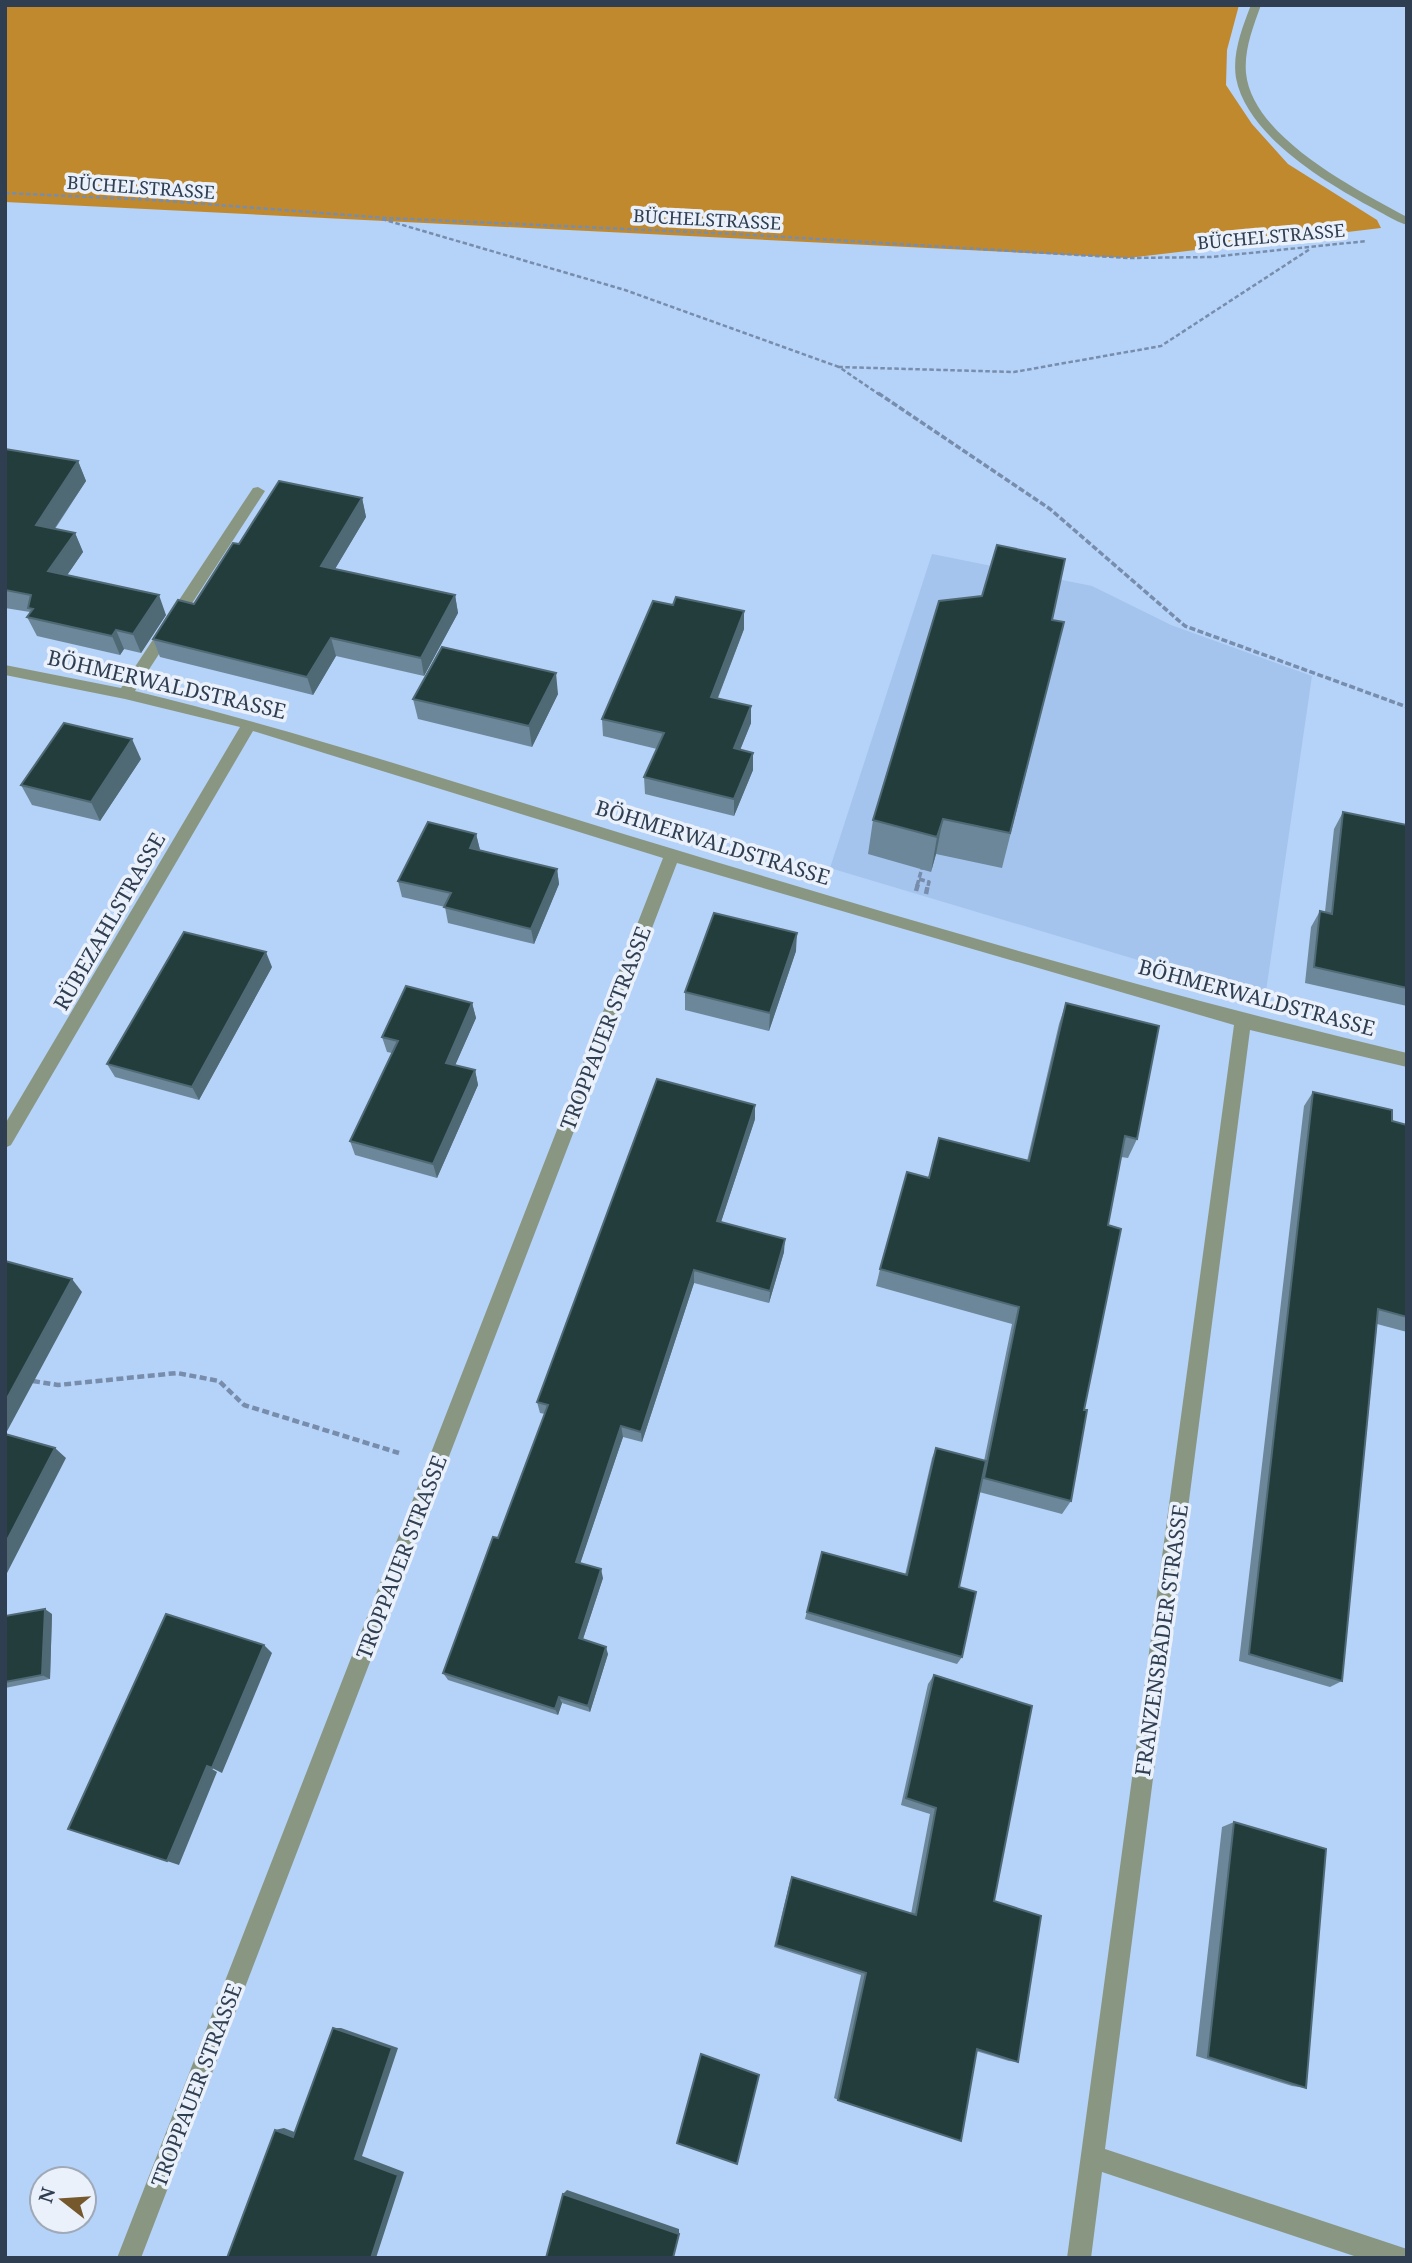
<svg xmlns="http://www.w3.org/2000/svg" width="1412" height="2263" viewBox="0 0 1412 2263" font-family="'Noto Serif',serif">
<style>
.built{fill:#a4c4ee}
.forest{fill:#c1892e}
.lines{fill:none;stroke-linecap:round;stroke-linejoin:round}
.path-far2{stroke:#778dab;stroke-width:2.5;stroke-dasharray:4.5 2.5;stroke-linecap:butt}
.path-far1{stroke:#778dab;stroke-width:3.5;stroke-dasharray:6 2.5;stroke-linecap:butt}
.path{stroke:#778dab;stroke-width:4.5;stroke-dasharray:7 3.5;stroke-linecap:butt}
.minor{fill:#899782;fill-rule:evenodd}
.wall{fill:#6c879a}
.shaded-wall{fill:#4f6975}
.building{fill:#233c3c;stroke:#4f6975;stroke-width:2}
.labels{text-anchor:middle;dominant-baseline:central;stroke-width:7;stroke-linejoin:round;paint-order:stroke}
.far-street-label{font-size:18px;fill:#2f3e51;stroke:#eaf1fb}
.street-label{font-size:21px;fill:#2f3e51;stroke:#eaf1fb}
</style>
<rect width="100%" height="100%" fill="#b5d2f9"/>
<path class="built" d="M 932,554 L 1092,586 L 1171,625 L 1312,676 L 1265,998 L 830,868 Z"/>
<path class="forest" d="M 5,5 L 1239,5 L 1227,50 L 1226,85 L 1252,124 L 1288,164 L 1377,220 L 1381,228 L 1128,258 L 5,202 Z"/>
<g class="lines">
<path class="path-far2" d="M 5,193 L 153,200 L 386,218 L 735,234 L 1128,258 L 1211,257 L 1367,241
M 382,219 L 625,290 L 839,367
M 880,395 L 839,367 L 1014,372 L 1161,346 L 1310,249"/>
<path class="path-far1" d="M 878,393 L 1050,509 L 1185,626 L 1407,707
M 919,879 L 929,882 L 928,886
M 917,886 L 922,868"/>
<path class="path" d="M 916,891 L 918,884
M 926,894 L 928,884
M 33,1381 L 58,1385 L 177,1373 L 219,1381 L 244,1405 L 399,1453"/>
<path class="minor" d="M 1251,5 L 1261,5 C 1253,27 1244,50 1246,73 C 1252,137 1357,190 1407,217 L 1407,225 C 1394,221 1381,212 1369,206 C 1322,180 1247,135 1236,78 C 1232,54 1242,28 1251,5 Z
M 258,487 L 265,491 L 135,691 C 316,735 492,795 670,848 C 914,922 1159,994 1407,1053 L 1407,1067 L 1250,1030 L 1105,2149 L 1398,2246 L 1407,2249 L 1407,2258 L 1360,2258 L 1102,2172 L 1091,2258 L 1067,2258 L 1234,1025 L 677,863 L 141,2258 L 117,2258 L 663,858 L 253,731 L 11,1145 L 5,1148 L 5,1124 L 240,727 L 125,699 L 5,675 L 5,665 L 121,688 L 253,488 Z"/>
</g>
<path class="wall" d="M 5,449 L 78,461 L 86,481 L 55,529 L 75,533 L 83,552 L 67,575 L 166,615 L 141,653 L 124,649 L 120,655 L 37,636 L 27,617 L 30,612 L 5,608 Z
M 362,498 L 366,517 L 335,569 L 455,595 L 458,613 L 424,676 L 336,656 L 313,695 L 160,657 L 153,639 L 194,604 L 239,544 Z
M 1052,620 L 1064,622 L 1002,868 L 936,854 L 931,872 L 868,854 L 873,820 Z
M 744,629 L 718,698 L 751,723 L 740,750 L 753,753 L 753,770 L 734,816 L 645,794 L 644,777 L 657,749 L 603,736 L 602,719 Z
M 558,694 L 532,747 L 418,719 L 413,699 Z
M 141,759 L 100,821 L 32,805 L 21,785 Z
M 1343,812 L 1407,825 L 1407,1006 L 1305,983 L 1311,927 L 1320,911 L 1325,912 L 1334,829 Z
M 476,834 L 480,850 L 557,869 L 559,884 L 534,944 L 448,923 L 445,907 L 402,897 L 398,881 Z
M 796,951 L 769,1031 L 685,1010 L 685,992 Z
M 272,967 L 199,1100 L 115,1077 L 107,1064 Z
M 472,1003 L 476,1018 L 455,1065 L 475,1070 L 478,1085 L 437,1178 L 355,1155 L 350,1141 L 392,1053 L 387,1052 L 382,1037 Z
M 1066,1003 L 1137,1139 L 1128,1158 L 1121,1157 L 1108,1225 L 1071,1501 L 1062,1514 L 979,1492 L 959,1587 L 962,1657 L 957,1664 L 805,1619 L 822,1552 L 905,1575 L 932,1458 L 936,1448 L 984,1461 L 1012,1324 L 876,1286 L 880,1269 L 929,1178 L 1027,1161 L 1059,1024 Z
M 1313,1092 L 1392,1121 L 1407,1125 L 1407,1332 L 1377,1324 L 1342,1681 L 1330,1687 L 1239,1661 L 1304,1106 Z
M 755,1119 L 721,1222 L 784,1252 L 769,1303 L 694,1283 L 642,1442 L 623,1437 L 580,1563 L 603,1578 L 583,1639 L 608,1654 L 590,1712 L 562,1703 L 558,1715 L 448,1680 L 443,1673 L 498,1538 L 545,1414 L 540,1413 L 537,1402 Z
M 52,1614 L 50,1679 L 5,1688 L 5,1616 Z
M 934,1675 L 994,1901 L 1018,2062 L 1009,2061 L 976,2051 L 838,2100 L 834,2098 L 861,1975 L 774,1947 L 790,1881 L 792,1877 L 911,1914 L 930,1814 L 901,1805 L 928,1684 Z
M 1234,1822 L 1306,2088 L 1292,2086 L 1196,2056 L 1222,1827 Z"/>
<path class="shaded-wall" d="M 78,461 L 86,481 L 44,544 L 36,525 Z
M 362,498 L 366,517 L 326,584 L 321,566 Z
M 75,533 L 83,552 L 57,590 L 48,571 Z
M 159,595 L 166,615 L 141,653 L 133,634 Z
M 455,595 L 458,613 L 424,676 L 421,658 Z
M 744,611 L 744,629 L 711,715 L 711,697 Z
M 116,630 L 124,649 L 120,655 L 112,636 Z
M 331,638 L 336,656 L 313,695 L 307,677 Z
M 556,673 L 558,694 L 532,747 L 529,726 Z
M 751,706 L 751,723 L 734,765 L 734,748 Z
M 132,739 L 141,759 L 100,821 L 91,802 Z
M 753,753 L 753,770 L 734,816 L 734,799 Z
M 943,819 L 936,854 L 931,872 L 937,837 Z
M 476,834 L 480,850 L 470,848 Z
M 557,869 L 559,884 L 534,944 L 531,929 Z
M 797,933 L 796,951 L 769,1031 L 770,1013 Z
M 266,952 L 272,967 L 199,1100 L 192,1087 Z
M 472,1003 L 476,1018 L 450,1077 L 446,1063 Z
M 475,1070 L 478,1085 L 437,1178 L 433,1164 Z
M 755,1105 L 755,1119 L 717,1234 L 717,1221 Z
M 785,1239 L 784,1252 L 769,1303 L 770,1291 Z
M 694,1270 L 694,1283 L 642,1442 L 641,1432 Z
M 72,1279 L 82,1292 L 5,1435 L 5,1402 Z
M 621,1426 L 623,1437 L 578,1570 L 576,1562 Z
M 55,1448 L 66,1458 L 5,1577 L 5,1544 Z
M 601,1569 L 603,1578 L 581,1645 L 579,1638 Z
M 45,1609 L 52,1614 L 50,1679 L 42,1675 Z
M 264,1645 L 272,1653 L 222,1773 L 212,1768 Z
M 606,1647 L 608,1654 L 590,1712 L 588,1706 Z
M 559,1697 L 562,1703 L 558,1715 L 555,1709 Z
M 207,1766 L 217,1772 L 179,1865 L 167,1861 Z
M 333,2028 L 341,2028 L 398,2048 L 362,2156 L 404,2172 L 376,2258 L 371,2258 Z
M 284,2128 L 302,2135 L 293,2137 L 275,2130 Z
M 567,2190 L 679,2229 L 679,2234 L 563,2194 Z"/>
<path class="building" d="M 5,449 L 78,461 L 36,525 L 75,533 L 48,571 L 159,595 L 133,634 L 116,630 L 112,636 L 27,617 L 33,609 L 28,608 L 31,595 L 5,590 Z
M 279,481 L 362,498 L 321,566 L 455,595 L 421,658 L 331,638 L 307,677 L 153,639 L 178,600 L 194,604 L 233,543 L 239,544 Z
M 997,545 L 1065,559 L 1052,620 L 1064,622 L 1010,833 L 943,819 L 937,837 L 873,820 L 939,601 L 982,596 Z
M 676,597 L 744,611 L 711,697 L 751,706 L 734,748 L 753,753 L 734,799 L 644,777 L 664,733 L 602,719 L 653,601 L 673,605 Z
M 442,647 L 556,673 L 529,726 L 413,699 Z
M 64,723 L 132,739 L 91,802 L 21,785 Z
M 1343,812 L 1407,825 L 1407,988 L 1314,967 L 1320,911 L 1332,914 Z
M 428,822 L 476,834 L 470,848 L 557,869 L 531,929 L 444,907 L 451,893 L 398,881 Z
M 714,913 L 797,933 L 770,1013 L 685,992 Z
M 184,932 L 266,952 L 192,1087 L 107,1064 Z
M 406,986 L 472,1003 L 446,1063 L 475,1070 L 433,1164 L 350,1141 L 398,1041 L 382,1037 Z
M 1066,1003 L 1159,1026 L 1137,1139 L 1125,1136 L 1108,1225 L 1121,1229 L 1084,1410 L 1087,1410 L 1071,1501 L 984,1478 L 1019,1307 L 880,1269 L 907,1172 L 929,1178 L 939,1138 L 1029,1161 Z
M 657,1079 L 755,1105 L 717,1221 L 785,1239 L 770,1291 L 694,1270 L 641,1432 L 621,1426 L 576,1562 L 601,1569 L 579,1638 L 606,1647 L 588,1706 L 559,1697 L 555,1709 L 443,1673 L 493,1537 L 498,1538 L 548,1405 L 537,1402 Z
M 1313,1092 L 1392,1110 L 1392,1121 L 1407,1125 L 1407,1317 L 1378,1309 L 1342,1681 L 1249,1654 Z
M 5,1261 L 72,1279 L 5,1402 Z
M 5,1434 L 55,1448 L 5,1544 Z
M 936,1448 L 986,1461 L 959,1587 L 976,1592 L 962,1657 L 807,1612 L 822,1552 L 907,1575 Z
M 45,1609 L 42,1675 L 5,1682 L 5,1616 Z
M 166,1614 L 264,1645 L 212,1768 L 207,1766 L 167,1861 L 68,1829 Z
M 934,1675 L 1032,1706 L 994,1901 L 1041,1916 L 1018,2062 L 977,2049 L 961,2141 L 838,2100 L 866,1973 L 776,1945 L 792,1877 L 916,1915 L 936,1808 L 906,1798 Z
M 1234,1822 L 1326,1849 L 1306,2088 L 1208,2057 Z
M 333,2028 L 392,2048 L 355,2159 L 398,2175 L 371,2258 L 227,2258 L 275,2130 L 293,2137 Z
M 701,2054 L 759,2075 L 737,2164 L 677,2143 Z
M 563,2194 L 679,2234 L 673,2258 L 546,2258 Z"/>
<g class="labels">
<g class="far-street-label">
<text transform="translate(141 187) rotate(4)">BÜCHELSTRASSE</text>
<text transform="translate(707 219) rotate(3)">BÜCHELSTRASSE</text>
<text transform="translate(1271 236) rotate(-5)">BÜCHELSTRASSE</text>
</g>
<g class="street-label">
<text transform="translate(167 684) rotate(13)">BÖHMERWALDSTRASSE</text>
<text transform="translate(713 842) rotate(17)">BÖHMERWALDSTRASSE</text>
<text transform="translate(109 921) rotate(-60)">RÜBEZAHLSTRASSE</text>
<text transform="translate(1257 997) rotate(15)">BÖHMERWALDSTRASSE</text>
<text transform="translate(605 1028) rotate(-69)">TROPPAUER STRASSE</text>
<text transform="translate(401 1557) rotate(-69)">TROPPAUER STRASSE</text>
<text transform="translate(1161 1640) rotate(-82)">FRANZENSBADER STRASSE</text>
<text transform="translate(196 2085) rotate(-69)">TROPPAUER STRASSE</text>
</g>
</g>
<rect width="1412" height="2263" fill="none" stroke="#2f3e51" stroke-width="14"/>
<g transform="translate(63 2200) rotate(287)"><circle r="33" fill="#eaf1fb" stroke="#9fa9b7" stroke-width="2"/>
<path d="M0-5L12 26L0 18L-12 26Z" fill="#76582d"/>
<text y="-10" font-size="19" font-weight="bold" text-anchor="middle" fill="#2f3e51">N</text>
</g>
</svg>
